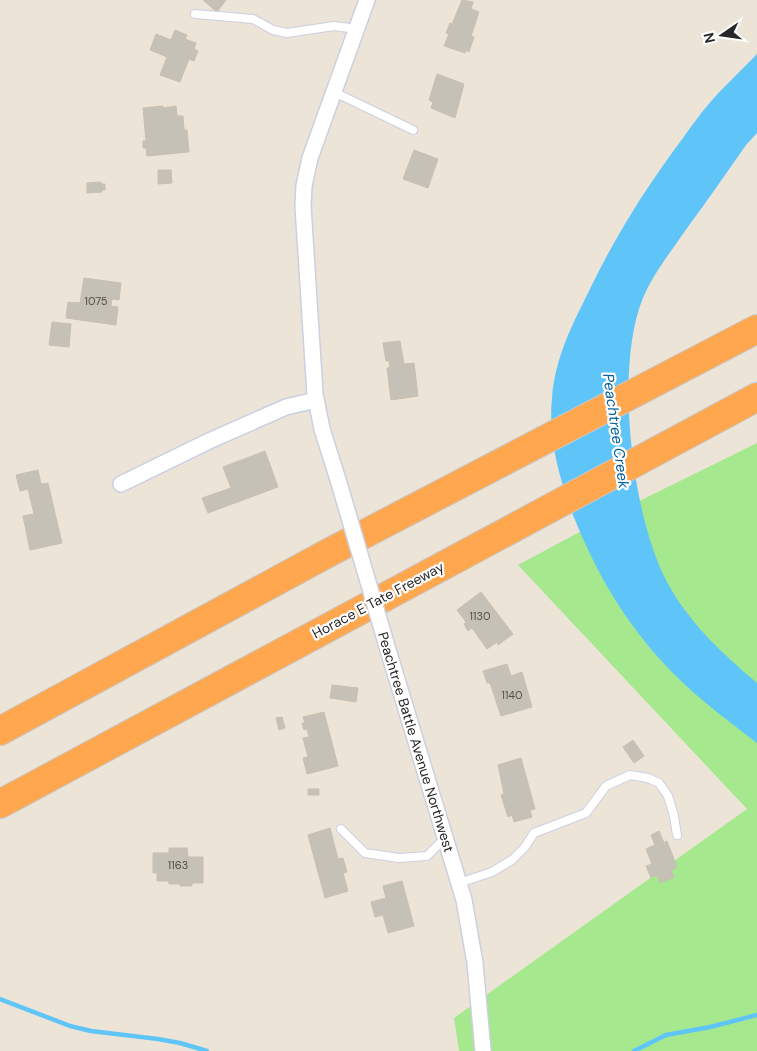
<svg xmlns="http://www.w3.org/2000/svg" width="757" height="1051" viewBox="0 0 757 1051" font-family="'DM Sans',sans-serif">
<style>
.green{fill:#a6e88d}
.water{fill:#5fc5f9}
.lines{fill:none;stroke-linecap:round;stroke-linejoin:round}
.stream{stroke:#5fc5f9;stroke-width:4.5}
.building{fill:#c6c1b7;stroke:#c7c0b1}
.service-casing{stroke:#cccfe2;stroke-width:10}
.minor-casing{stroke:#cccfe2;stroke-width:18}
.motorway-casing{stroke:#c7c7c7;stroke-width:30}
.service{stroke:#fff;stroke-width:8}
.minor{stroke:#fff;stroke-width:15}
.motorway{stroke:#ffa74e;stroke-width:28}
.minor-bridge-casing{stroke:#cccfe2;stroke-width:18;stroke-linecap:butt}
.minor-bridge{stroke:#fff;stroke-width:15}
.labels{text-anchor:middle;dominant-baseline:central;stroke-width:4.5;stroke-linejoin:round;paint-order:stroke}
.number-label{font-size:11px;fill:#4f4e4b}
.street-label{font-size:14px;fill:#272727;stroke:#fff}
.water-label{font-size:15px;font-style:italic;fill:#025fa1;stroke:#fff}
</style>
<rect width="100%" height="100%" fill="#ece4d7"/>
<path class="green" d="M 757,443 L 757,1051 L 459,1051 L 454,1018 L 747,809 L 518,565 L 613,514 Z"/>
<path class="water" d="M 757,54 L 757,133 L 746,145 C 726,174 706,202 685,231 C 670,253 653,274 643,298 C 614,367 632,517 667,582 C 689,623 722,653 757,683 L 757,743 C 730,722 702,702 677,677 C 630,631 597,576 573,515 C 559,477 548,439 552,398 C 555,358 572,325 590,289 C 616,235 647,186 683,138 C 691,127 699,115 708,105 C 723,87 741,71 757,54 Z"/>
<g class="lines">
<path class="stream" d="M 0,999 L 70,1026 L 91,1031 L 158,1039 L 180,1043 L 207,1051
M 634,1051 L 666,1035 L 710,1027 L 757,1015"/>
</g>
<path class="building" d="M 203,0 L 226,0 L 217,12 Z
M 462,0 L 473,2 L 471,9 L 479,12 L 471,36 L 474,37 L 469,52 L 466,50 L 465,53 L 444,46 L 449,34 L 446,33 L 450,23 L 452,24 Z
M 175,30 L 187,35 L 185,39 L 196,43 L 194,49 L 198,51 L 194,61 L 189,59 L 180,82 L 160,75 L 167,57 L 150,50 L 156,34 L 171,40 Z
M 437,74 L 464,84 L 455,118 L 431,108 L 433,102 L 429,100 Z
M 163,106 L 163,108 L 176,106 L 177,116 L 183,116 L 184,130 L 187,130 L 189,152 L 147,156 L 146,148 L 143,148 L 143,141 L 146,141 L 143,108 Z
M 414,150 L 438,159 L 428,188 L 403,179 Z
M 158,170 L 171,170 L 172,183 L 158,184 Z
M 101,182 L 101,184 L 105,184 L 105,190 L 102,190 L 102,192 L 87,193 L 87,183 Z
M 84,278 L 121,283 L 119,300 L 112,299 L 111,306 L 118,307 L 116,325 L 66,318 L 68,302 L 80,303 Z
M 52,322 L 71,324 L 69,347 L 49,345 Z
M 400,341 L 404,364 L 414,363 L 418,396 L 391,400 L 387,368 L 390,367 L 389,361 L 386,361 L 383,343 Z
M 265,451 L 278,487 L 208,513 L 202,498 L 231,488 L 223,467 Z
M 38,470 L 41,484 L 48,483 L 62,543 L 30,550 L 23,516 L 34,514 L 28,489 L 20,491 L 16,475 Z
M 481,592 L 513,634 L 498,645 L 497,642 L 487,649 L 472,628 L 468,631 L 464,624 L 466,622 L 457,610 Z
M 507,664 L 511,676 L 522,672 L 532,707 L 501,716 L 490,683 L 487,683 L 483,671 Z
M 332,685 L 358,688 L 356,702 L 330,698 Z
M 324,712 L 338,766 L 307,774 L 303,758 L 308,757 L 303,738 L 309,737 L 307,729 L 304,730 L 302,723 L 305,723 L 303,717 Z
M 282,717 L 285,728 L 279,730 L 276,718 Z
M 633,740 L 644,756 L 634,763 L 623,747 Z
M 521,758 L 535,809 L 530,810 L 532,817 L 514,822 L 512,815 L 508,817 L 501,795 L 504,794 L 498,765 Z
M 308,789 L 319,789 L 319,795 L 308,795 Z
M 330,828 L 338,859 L 343,858 L 347,872 L 343,873 L 348,891 L 325,898 L 308,835 Z
M 659,831 L 664,843 L 667,841 L 677,867 L 671,870 L 674,877 L 660,883 L 657,875 L 651,878 L 646,866 L 652,864 L 646,849 L 655,845 L 651,835 Z
M 169,848 L 187,848 L 188,857 L 203,857 L 203,883 L 192,883 L 192,886 L 180,886 L 180,884 L 169,884 L 169,881 L 157,881 L 157,873 L 153,873 L 153,853 L 169,853 Z
M 402,881 L 414,926 L 388,933 L 383,915 L 375,917 L 371,902 L 386,898 L 383,886 Z"/>
<g class="lines">
<defs>
<path id="service" d="M 195,14 L 253,19 L 273,30 L 287,33 L 334,26 L 357,29
M 334,92 L 413,130
M 341,829 L 365,853 L 399,858 L 427,856 L 445,838
M 459,883 L 492,872 L 512,860 L 525,847 L 534,833 L 586,813 L 606,786 L 630,775 L 648,778 L 659,783 L 668,796 L 674,816 L 677,835"/>
<path id="minor" d="M 339,483 L 322,429 L 315,394 L 303,206 L 304,186 L 310,158 L 367,0
M 121,484 L 209,441 L 286,407 L 316,400
M 389,653 L 464,900 L 475,963 L 483,1051"/>
<path id="motorway" d="M 0,731 L 330,552 L 757,329
M 0,804 L 757,397"/>
</defs>
<use href="#service" class="service-casing"/>
<use href="#minor" class="minor-casing"/>
<use href="#motorway" class="motorway-casing"/>
<use href="#service" class="service"/>
<use href="#minor" class="minor"/>
<use href="#motorway" class="motorway"/>
<defs>
<path id="minor-bridge" d="M 339,483 L 389,653"/>
</defs>
<use href="#minor-bridge" class="minor-bridge-casing"/>
<use href="#minor-bridge" class="minor-bridge"/>
</g>
<g class="labels">
<g class="number-label">
<text x="96" y="301">1075</text>
<text x="480" y="616">1130</text>
<text x="512" y="695">1140</text>
<text x="178" y="865">1163</text>
</g>
<g class="street-label">
<text transform="translate(378 600) rotate(-28)">Horace E Tate Freeway</text>
<text transform="translate(416 742) rotate(73)">Peachtree Battle Avenue Northwest</text>
</g>
<g class="water-label">
<text transform="translate(616 431) rotate(82)">Peachtree Creek</text>
</g>
</g>
<g transform="translate(722 35) rotate(257)" stroke="#ffffff" stroke-width="4" paint-order="stroke">
<path d="M0-4L9 19L0 12L-9 19Z" fill="#272727"/>
<text y="-8" font-size="14" font-weight="bold" text-anchor="middle" fill="#272727">N</text>
</g>
</svg>
